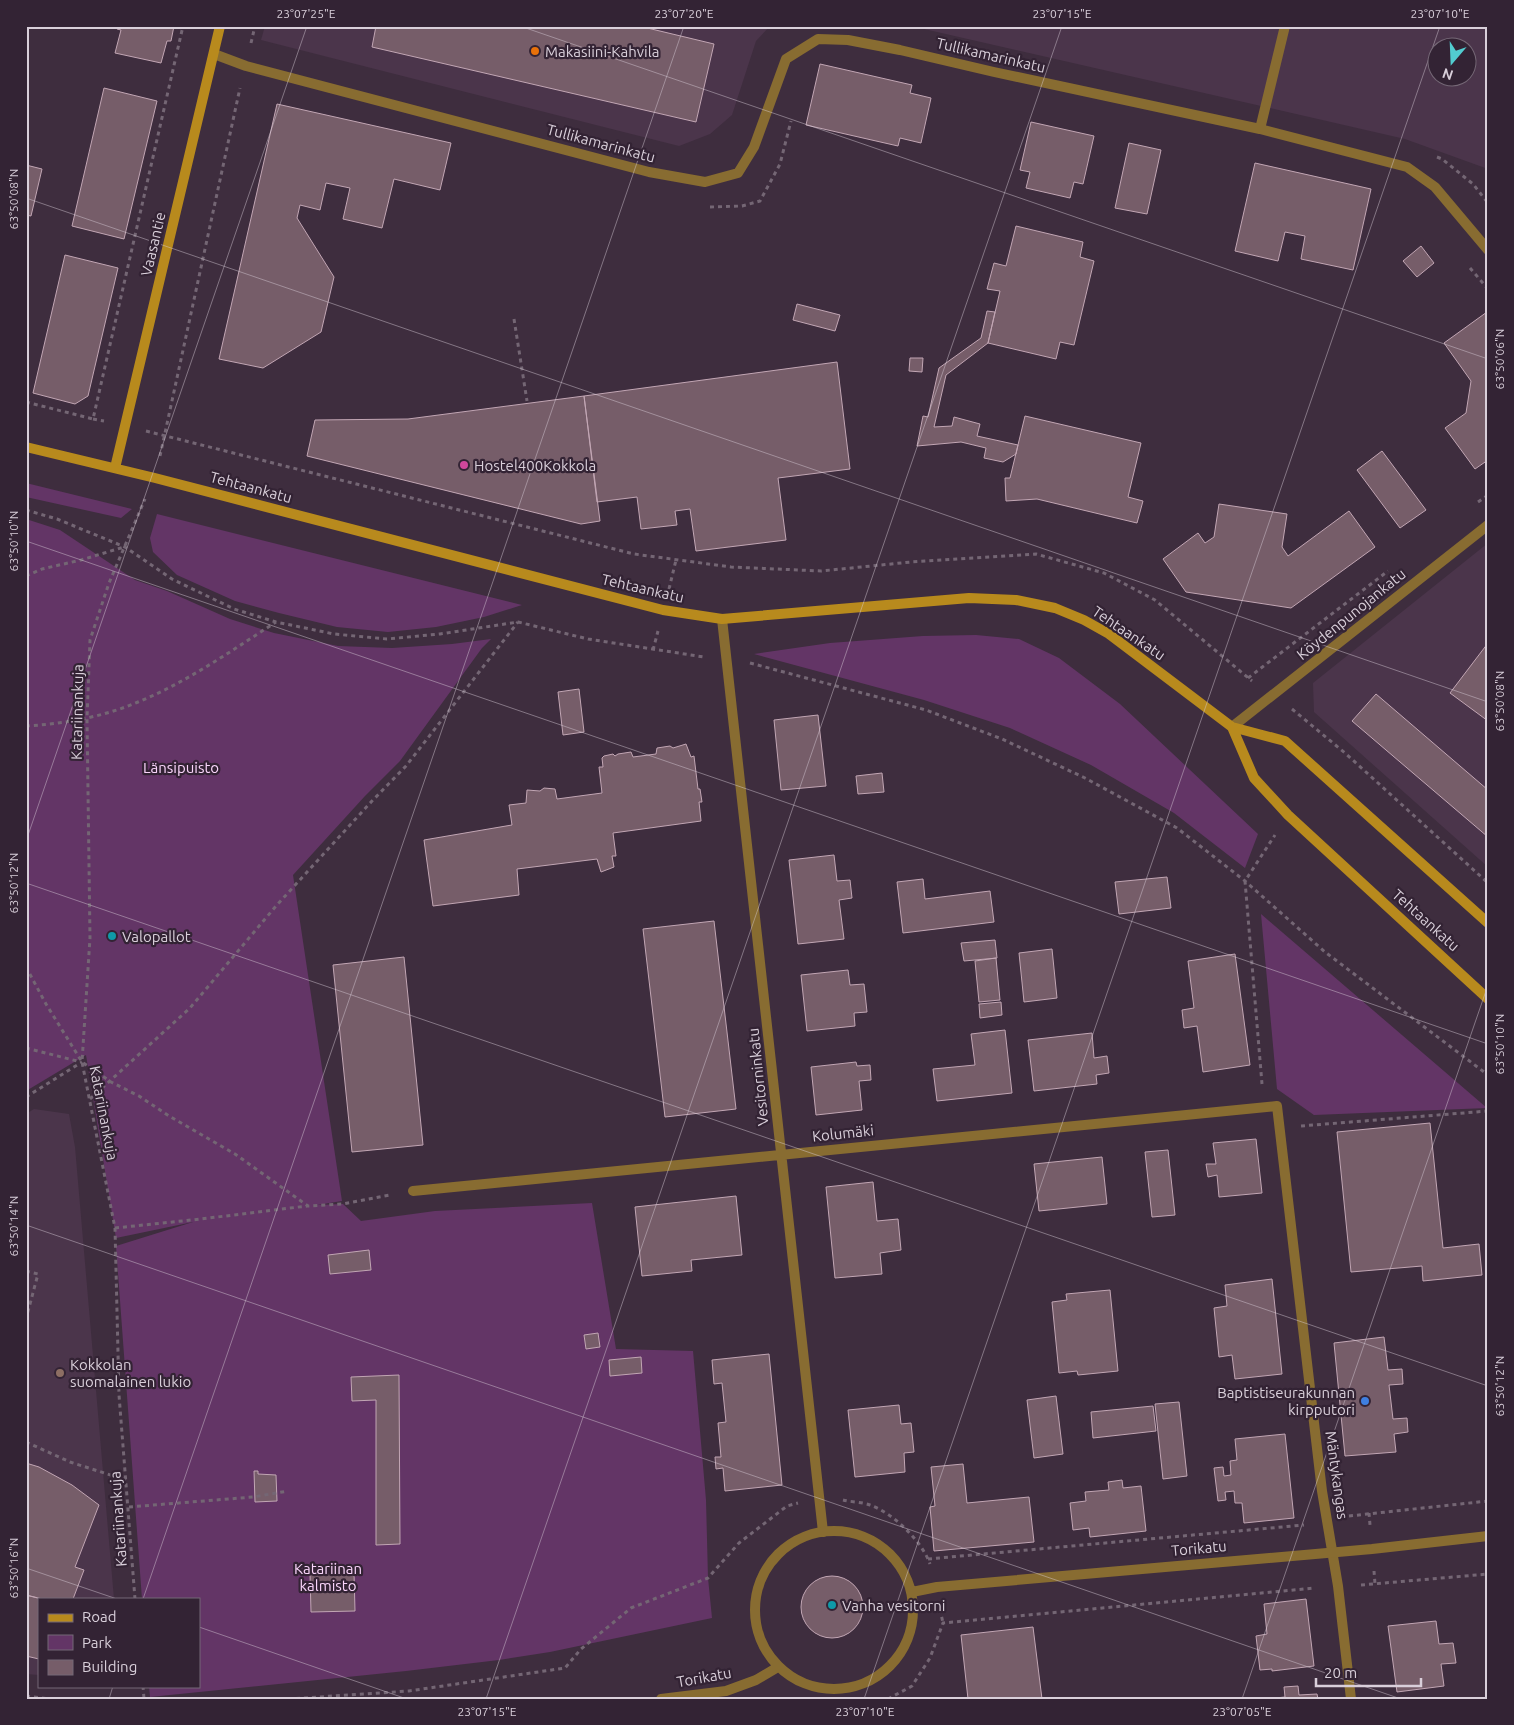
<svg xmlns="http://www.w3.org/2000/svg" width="1514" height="1725" viewBox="0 0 1514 1725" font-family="Ubuntu,sans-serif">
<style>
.built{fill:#4b354b;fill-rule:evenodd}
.green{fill:#633566}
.building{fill:#765d69;stroke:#c2a6b4}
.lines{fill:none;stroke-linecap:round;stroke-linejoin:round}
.path{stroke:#746674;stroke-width:3;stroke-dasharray:4 4;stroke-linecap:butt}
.minor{stroke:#886c31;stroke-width:10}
.tertiary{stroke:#886c31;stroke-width:10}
.secondary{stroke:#b88a1d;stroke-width:10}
.ticks{fill:none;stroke:#d9cfda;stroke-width:1;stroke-opacity:0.45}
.food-dot{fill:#e8710a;stroke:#332334;stroke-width:2}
.hotel-dot{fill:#d1479c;stroke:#332334;stroke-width:2}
.culture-dot{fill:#0f9aa8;stroke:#332334;stroke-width:2}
.education-dot{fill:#8d6e63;stroke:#332334;stroke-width:2}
.shop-dot{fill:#3f7fe0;stroke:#332334;stroke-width:2}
.labels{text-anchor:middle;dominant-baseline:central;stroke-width:4.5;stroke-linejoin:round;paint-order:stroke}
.poi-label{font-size:15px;fill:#d9cfda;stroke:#332334;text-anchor:start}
.street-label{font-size:15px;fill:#d9cfda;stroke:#332334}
.park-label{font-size:15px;fill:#fad5fb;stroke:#332334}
.neatline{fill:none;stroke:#d9cfda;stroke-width:2}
.ticks-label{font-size:12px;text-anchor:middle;fill:#d9cfda}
</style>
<rect width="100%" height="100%" fill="#3e2d3e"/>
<path class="built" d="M 265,26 L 770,26 L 756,41 L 732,115 L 710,134 L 679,146 L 261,40 Z
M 911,26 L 1488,26 L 1488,169 L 1405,139 ZM 1436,48 L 1466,48 L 1466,78 L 1436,78 Z
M 1488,543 L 1488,867 L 1314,712 L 1313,683 Z
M 34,1109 L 69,1114 L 75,1147 L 114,1599 L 39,1599 L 39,1675 L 26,1674 L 26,1114 Z"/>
<path class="green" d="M 26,483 L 132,509 L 121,518 L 26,497 Z
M 157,514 L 522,605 L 484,617 L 436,627 L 388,632 L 337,627 L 279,613 L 235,601 L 177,575 L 153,552 L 150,538 Z
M 26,519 L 60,530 L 135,580 L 167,591 L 230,619 L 274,633 L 338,646 L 392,648 L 452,644 L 491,639 L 482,648 L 400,761 L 365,796 L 293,875 L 342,1201 L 317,1205 L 343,1204 L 361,1221 L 435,1211 L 592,1203 L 616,1349 L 693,1351 L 706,1500 L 708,1578 L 712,1618 L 550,1652 L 499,1660 L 406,1671 L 150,1697 L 149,1686 L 199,1686 L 199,1599 L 142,1599 L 116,1246 L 193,1222 L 116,1238 L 86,1055 L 26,1091 Z
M 976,635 L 1019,639 L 1059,658 L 1120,704 L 1258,834 L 1245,868 L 1174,813 L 1091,765 L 1010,728 L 924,700 L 754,654 L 830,643 L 923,636 Z
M 1261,914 L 1487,1108 L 1314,1115 L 1277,1089 Z"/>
<path class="building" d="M 117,26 L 174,26 L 171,41 L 167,41 L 161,63 L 115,53 L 121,30 L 117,29 Z
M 376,26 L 639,26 L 714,44 L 696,122 L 372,47 Z
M 820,64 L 912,85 L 910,93 L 931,98 L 921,143 L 900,138 L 898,146 L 806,125 Z
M 104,88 L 157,101 L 124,239 L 72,226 Z
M 277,104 L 451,143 L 440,190 L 394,179 L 382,228 L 343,219 L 350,188 L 326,183 L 320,210 L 300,205 L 297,218 L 334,277 L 321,332 L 263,368 L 219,359 Z
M 1031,122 L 1094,136 L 1083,184 L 1074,182 L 1070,198 L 1026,188 L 1030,172 L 1020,170 Z
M 1129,143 L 1161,150 L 1147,214 L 1115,208 Z
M 1255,163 L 1371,189 L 1353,270 L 1301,259 L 1305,236 L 1285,232 L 1278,261 L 1235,251 Z
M 26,165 L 42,169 L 31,216 L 26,215 Z
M 1016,226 L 1083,242 L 1080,257 L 1094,261 L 1074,345 L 1060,342 L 1056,359 L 988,343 L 1000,291 L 987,289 L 994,263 L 1006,266 Z
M 1421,246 L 1434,263 L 1417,277 L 1403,261 Z
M 65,255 L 118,268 L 88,396 L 75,404 L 33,393 Z
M 797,304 L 840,315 L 835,331 L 793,320 Z
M 987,311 L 995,312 L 988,343 L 946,375 L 934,427 L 952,426 L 954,417 L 980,424 L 977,436 L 1018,445 L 1016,454 L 1003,462 L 984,458 L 986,448 L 961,442 L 917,446 L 923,416 L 928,417 L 939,368 L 981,338 Z
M 1487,312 L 1488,460 L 1475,469 L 1445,428 L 1466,413 L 1471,381 L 1444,343 Z
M 910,358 L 923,358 L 922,372 L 909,371 Z
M 837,362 L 850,469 L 778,478 L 786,540 L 696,551 L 690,509 L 675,511 L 677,525 L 641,529 L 637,497 L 597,502 L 584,396 Z
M 584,396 L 600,521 L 581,524 L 307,456 L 315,420 L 408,419 Z
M 1025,416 L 1141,443 L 1128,497 L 1143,501 L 1137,523 L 1037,499 L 1006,501 L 1005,478 L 1010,478 Z
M 1382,451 L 1426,510 L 1400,528 L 1357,470 Z
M 1219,504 L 1287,514 L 1282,547 L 1288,556 L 1349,511 L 1375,547 L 1291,608 L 1186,592 L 1163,559 L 1198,533 L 1205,543 L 1214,537 Z
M 1488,643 L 1488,721 L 1450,693 Z
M 579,689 L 584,732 L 563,735 L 558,692 Z
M 1376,694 L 1488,790 L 1488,837 L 1352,721 Z
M 818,715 L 826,786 L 781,790 L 774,720 Z
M 686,744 L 691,757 L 694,756 L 698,789 L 700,789 L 702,802 L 699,802 L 701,821 L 613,833 L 616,856 L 612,856 L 614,867 L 601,872 L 597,859 L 517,869 L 519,895 L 433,906 L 424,840 L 512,825 L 509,805 L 526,803 L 527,790 L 540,791 L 544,788 L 555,789 L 557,799 L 602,793 L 599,767 L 603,767 L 602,758 L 604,756 L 613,754 L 615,756 L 618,754 L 631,752 L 633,757 L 656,754 L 657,748 L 670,746 L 673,748 Z
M 882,773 L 884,792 L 858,794 L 856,776 Z
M 834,855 L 837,881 L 850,880 L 852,898 L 839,900 L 844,939 L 798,944 L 789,860 Z
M 1167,877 L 1171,908 L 1119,914 L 1115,882 Z
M 923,879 L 925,899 L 990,891 L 994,922 L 903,933 L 897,882 Z
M 714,921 L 736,1109 L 665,1117 L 643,929 Z
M 995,940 L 997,958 L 964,961 L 961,943 Z
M 1052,949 L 1057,998 L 1024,1002 L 1019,953 Z
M 1235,954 L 1250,1065 L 1203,1072 L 1197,1026 L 1184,1028 L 1182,1010 L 1194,1008 L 1188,961 Z
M 404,957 L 423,1145 L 352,1152 L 333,965 Z
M 996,958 L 1000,1000 L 979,1002 L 975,961 Z
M 848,970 L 850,985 L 864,984 L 867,1012 L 854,1013 L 855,1026 L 807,1031 L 801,975 Z
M 1001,1002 L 1002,1015 L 980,1018 L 979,1004 Z
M 1005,1030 L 1012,1093 L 937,1101 L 933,1069 L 975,1065 L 971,1034 Z
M 1092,1033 L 1094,1058 L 1107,1056 L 1109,1073 L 1096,1075 L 1097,1084 L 1034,1091 L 1028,1040 Z
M 856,1062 L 857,1066 L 870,1065 L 871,1080 L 859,1081 L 862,1110 L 816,1115 L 811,1067 Z
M 1430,1123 L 1443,1248 L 1479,1244 L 1482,1275 L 1423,1281 L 1422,1266 L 1351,1272 L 1337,1132 Z
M 1256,1139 L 1262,1193 L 1219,1197 L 1217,1175 L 1208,1177 L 1206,1164 L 1216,1164 L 1213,1143 Z
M 1168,1150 L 1175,1215 L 1152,1217 L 1145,1152 Z
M 1102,1157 L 1107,1204 L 1039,1211 L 1034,1164 Z
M 873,1182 L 877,1221 L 898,1219 L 901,1250 L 880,1253 L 882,1274 L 835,1278 L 826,1187 Z
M 736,1196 L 742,1255 L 691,1260 L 692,1271 L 642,1276 L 635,1207 Z
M 369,1250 L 371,1270 L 330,1274 L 328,1255 Z
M 1272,1279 L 1282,1374 L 1235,1379 L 1232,1355 L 1219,1357 L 1214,1308 L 1227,1306 L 1225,1285 Z
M 1110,1290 L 1118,1371 L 1078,1375 L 1077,1371 L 1059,1373 L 1052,1302 L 1067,1300 L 1066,1294 Z
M 598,1333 L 600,1347 L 586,1349 L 584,1335 Z
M 1384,1337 L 1388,1370 L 1402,1369 L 1403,1384 L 1389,1385 L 1393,1419 L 1407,1418 L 1408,1432 L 1394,1434 L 1396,1452 L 1345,1456 L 1334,1343 Z
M 769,1354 L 782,1485 L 725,1491 L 723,1468 L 716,1469 L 715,1457 L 721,1457 L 718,1423 L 726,1422 L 722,1383 L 714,1384 L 712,1360 Z
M 641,1357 L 642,1373 L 610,1376 L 609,1360 Z
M 399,1375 L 400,1544 L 376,1545 L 376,1400 L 352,1401 L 351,1377 Z
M 1056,1396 L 1063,1454 L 1034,1458 L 1027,1400 Z
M 1179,1402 L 1187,1476 L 1163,1479 L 1155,1404 Z
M 899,1405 L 901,1424 L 911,1423 L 914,1452 L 904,1453 L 905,1472 L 855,1477 L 848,1410 Z
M 1153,1406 L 1156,1431 L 1093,1438 L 1091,1412 Z
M 1285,1434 L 1294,1518 L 1244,1523 L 1242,1503 L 1235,1503 L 1234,1491 L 1225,1492 L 1226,1500 L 1218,1501 L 1214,1468 L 1223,1467 L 1224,1476 L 1231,1475 L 1230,1461 L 1237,1460 L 1235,1439 Z
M 26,1463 L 39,1467 L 72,1485 L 99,1505 L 75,1567 L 84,1570 L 73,1599 L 42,1599 L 26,1595 Z
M 963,1464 L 967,1503 L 1029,1497 L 1034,1542 L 934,1551 L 930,1507 L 935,1506 L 931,1467 Z
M 254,1471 L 258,1471 L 258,1474 L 276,1475 L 277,1501 L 255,1502 Z
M 1122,1480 L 1123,1488 L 1141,1486 L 1146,1531 L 1090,1537 L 1089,1528 L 1073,1530 L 1070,1503 L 1086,1501 L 1085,1492 L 1109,1490 L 1108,1482 Z
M 354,1573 L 355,1611 L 311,1612 L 310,1574 Z
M801 1607a31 31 0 1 1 62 0a31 31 0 1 1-62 0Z
M 26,1595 L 42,1599 L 39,1599 L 39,1659 L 26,1656 Z
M 1306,1599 L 1314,1666 L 1272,1671 L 1272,1669 L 1260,1670 L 1256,1636 L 1267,1634 L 1264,1604 Z
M 1436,1621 L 1439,1644 L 1453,1643 L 1456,1663 L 1441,1664 L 1444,1686 L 1397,1692 L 1388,1626 Z
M 1033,1627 L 1042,1699 L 968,1699 L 961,1635 Z
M 1298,1686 L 1299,1695 L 1317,1694 L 1318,1699 L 1266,1699 L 1285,1697 L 1284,1687 Z"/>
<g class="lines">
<path class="path" d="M 251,43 L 255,26
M 1437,157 L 1442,159 L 1473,184 L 1488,203
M 710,207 L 742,206 L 760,201 L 780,164 L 791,121
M 1470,268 L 1488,289
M 514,319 L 527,401
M 26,402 L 93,419 L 183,26
M 93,419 L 104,421
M 146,431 L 634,554 L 731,567 L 821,571 L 911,562 L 1036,554 L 1104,573 L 1155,600 L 1252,681
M 160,456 L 240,88
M 1478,502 L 1488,495
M 26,510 L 57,519 L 125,547 L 172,579 L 234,609 L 276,622 L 334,634 L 387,639 L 440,634 L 518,622 L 588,639 L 704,657
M 26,576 L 42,569 L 81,560 L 124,547
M 669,589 L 676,560
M 653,650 L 658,631
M 750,663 L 926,710 L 1002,739 L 1085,778 L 1177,828 L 1245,881 L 1325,952 L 1488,1075
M 1248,678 L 1388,571
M 1292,709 L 1345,753 L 1488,883
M 26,726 C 63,724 103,717 138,702 C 187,682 231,651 276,622
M 26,967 L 46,1004 L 82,1062 L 111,1082 L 139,1096 L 169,1116 L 235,1154 L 308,1206 L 343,1204 L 390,1195
M 26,1048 L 81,1062
M 1262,1084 L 1245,881 L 1275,835
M 26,1097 L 82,1062
M 90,1099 L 190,1008 L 276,906 L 372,801 L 406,766 L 518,622
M 1301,1126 L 1488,1111
M 115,1228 L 201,1219 L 307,1206
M 26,1271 L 38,1274 L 26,1319
M 26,1442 L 70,1462 L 126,1480
M 843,1500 C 851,1502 862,1502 870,1505 C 893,1513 922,1541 930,1564
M 129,1507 L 253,1497 L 288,1491
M 1369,1513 L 1370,1525
M 1349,1516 L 1488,1501
M 928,1559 L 1304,1525
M 1374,1571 L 1375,1584
M 1361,1585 L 1488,1574
M 135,1599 L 119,1395 L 115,1228 L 82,1062 L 90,938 L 87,718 L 90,640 L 109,583 L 145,499
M 940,1609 L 943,1623
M 143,1686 L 144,1699
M 26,1696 L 50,1699
M 288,1699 L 409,1691 L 565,1668 L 581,1649 L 631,1608 L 708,1578 L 739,1543 L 787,1506 L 798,1503
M 888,1699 L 912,1686 L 930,1658 L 943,1623 L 1315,1588"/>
<path class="minor" d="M 214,54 L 246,66 L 649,172 L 705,182 L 738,173 L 754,147 L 786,59 L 818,39 L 848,40 L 900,50 L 994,72 L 1260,129 L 1407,167 L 1435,187 L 1488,250
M 1260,129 L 1285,26
M 722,619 L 823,1532
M 1232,727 L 1488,525
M 413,1191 L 1277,1106 L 1322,1491 L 1338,1586 L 1351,1699"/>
<path class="tertiary" d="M755 1610a79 79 0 1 1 158 0a79 79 0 1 1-158 0Z
M 912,1592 L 937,1587 L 1372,1549 L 1488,1536
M 661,1699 L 726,1691 L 756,1680 L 778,1667"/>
<path class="secondary" d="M 26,447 L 155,478 L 663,610 L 722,619 L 969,598 L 1016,600 L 1055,608 L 1084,620 L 1109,634 L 1232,727 L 1285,741 L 1488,923
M 115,468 L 220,26
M 1232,727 L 1254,778 L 1288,815 L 1488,999"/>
</g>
<path class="ticks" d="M 520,26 L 1488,359M 26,198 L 1488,702M 26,541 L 1488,1044M 26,841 L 307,26M 26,883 L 1488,1386M 26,1225 L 1401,1699M 26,1568 L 117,1599M 143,1599 L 684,26M 199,1627 L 407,1699M 109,1699 L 113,1686M 486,1699 L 1062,26M 864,1699 L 1440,26M 1242,1699 L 1488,985"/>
<circle class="food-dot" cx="535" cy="51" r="5"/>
<circle class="hotel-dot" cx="464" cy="465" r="5"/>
<g class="culture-dot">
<circle cx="112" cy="936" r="5"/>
<circle cx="832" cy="1605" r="5"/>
</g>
<circle class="education-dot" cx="60" cy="1373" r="5"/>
<circle class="shop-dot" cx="1365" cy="1401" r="5"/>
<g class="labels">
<g class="poi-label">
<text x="545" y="51">Makasiini-Kahvila</text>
<text x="474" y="465">Hostel400Kokkola</text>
<text x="122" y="936">Valopallot</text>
<text x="70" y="1364">Kokkolan<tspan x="70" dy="17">suomalainen lukio</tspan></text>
<text x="1355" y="1392" text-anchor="end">Baptistiseurakunnan<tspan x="1355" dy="17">kirpputori</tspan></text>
<text x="842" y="1605">Vanha vesitorni</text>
</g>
<g class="street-label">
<text transform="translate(991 55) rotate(13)">Tullikamarinkatu</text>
<text transform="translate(601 143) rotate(15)">Tullikamarinkatu</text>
<text transform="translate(153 244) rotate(-77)">Vaasantie</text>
<text transform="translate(251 487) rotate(15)">Tehtaankatu</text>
<text transform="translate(643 588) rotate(13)">Tehtaankatu</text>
<text transform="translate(1351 614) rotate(-39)">Köydenpunojankatu</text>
<text transform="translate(1129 633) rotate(34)">Tehtaankatu</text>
<text transform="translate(77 712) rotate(-89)">Katariinankuja</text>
<text transform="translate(1426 920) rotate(42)">Tehtaankatu</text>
<text transform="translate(758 1077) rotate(-96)">Vesitorninkatu</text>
<text transform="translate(104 1113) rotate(79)">Katariinankuja</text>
<text transform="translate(843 1133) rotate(-6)">Kolumäki</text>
<text transform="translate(1337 1475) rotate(82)">Mäntykangas</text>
<text transform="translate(118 1519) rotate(-94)">Katariinankuja</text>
<text transform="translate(1199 1548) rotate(-5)">Torikatu</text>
<text transform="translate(704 1677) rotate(-10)">Torikatu</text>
</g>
<g class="park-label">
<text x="181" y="767">Länsipuisto</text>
<text x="328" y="1568">Katariinan<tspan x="328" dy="17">kalmisto</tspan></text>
</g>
</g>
<rect width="1514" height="1725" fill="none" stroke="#332334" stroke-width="55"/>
<rect x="38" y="1598" width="162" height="90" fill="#332334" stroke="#756876"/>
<rect x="48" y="1614" width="25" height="8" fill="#b88a1d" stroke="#756876"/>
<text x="82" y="1622" font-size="15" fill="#d9cfda">Road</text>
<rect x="48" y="1635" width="25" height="15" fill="#633566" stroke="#756876"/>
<text x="82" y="1648" font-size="15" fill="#d9cfda">Park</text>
<rect x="48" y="1660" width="25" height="15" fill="#765d69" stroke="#756876"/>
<text x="82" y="1672" font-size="15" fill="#d9cfda">Building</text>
<g transform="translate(1452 62) rotate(199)"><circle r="24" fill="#332334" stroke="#756876"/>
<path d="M0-4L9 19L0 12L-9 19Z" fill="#52ccd0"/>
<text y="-8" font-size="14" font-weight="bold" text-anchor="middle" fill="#d9cfda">N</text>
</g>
<path d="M1316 1678v8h105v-8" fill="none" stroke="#d9cfda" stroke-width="2.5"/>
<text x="1324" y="1678" font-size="15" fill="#d9cfda" stroke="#332334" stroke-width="4" paint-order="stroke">20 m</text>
<rect x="28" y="28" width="1458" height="1670" class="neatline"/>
<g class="ticks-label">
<text x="306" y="18">23°07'25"E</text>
<text x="684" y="18">23°07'20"E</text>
<text x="1062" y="18">23°07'15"E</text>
<text x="1440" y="18">23°07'10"E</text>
<text transform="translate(14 199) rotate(-90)" y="4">63°50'08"N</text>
<text transform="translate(1500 359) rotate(-90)" y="4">63°50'06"N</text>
<text transform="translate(14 541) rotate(-90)" y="4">63°50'10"N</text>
<text transform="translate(1500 701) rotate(-90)" y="4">63°50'08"N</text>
<text transform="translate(14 883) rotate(-90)" y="4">63°50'12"N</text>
<text transform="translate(1500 1044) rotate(-90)" y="4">63°50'10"N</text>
<text transform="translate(14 1226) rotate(-90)" y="4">63°50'14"N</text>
<text transform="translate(1500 1386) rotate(-90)" y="4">63°50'12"N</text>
<text transform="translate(14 1568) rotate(-90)" y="4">63°50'16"N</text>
<text x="487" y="1716">23°07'15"E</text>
<text x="865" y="1716">23°07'10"E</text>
<text x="1242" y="1716">23°07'05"E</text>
</g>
</svg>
